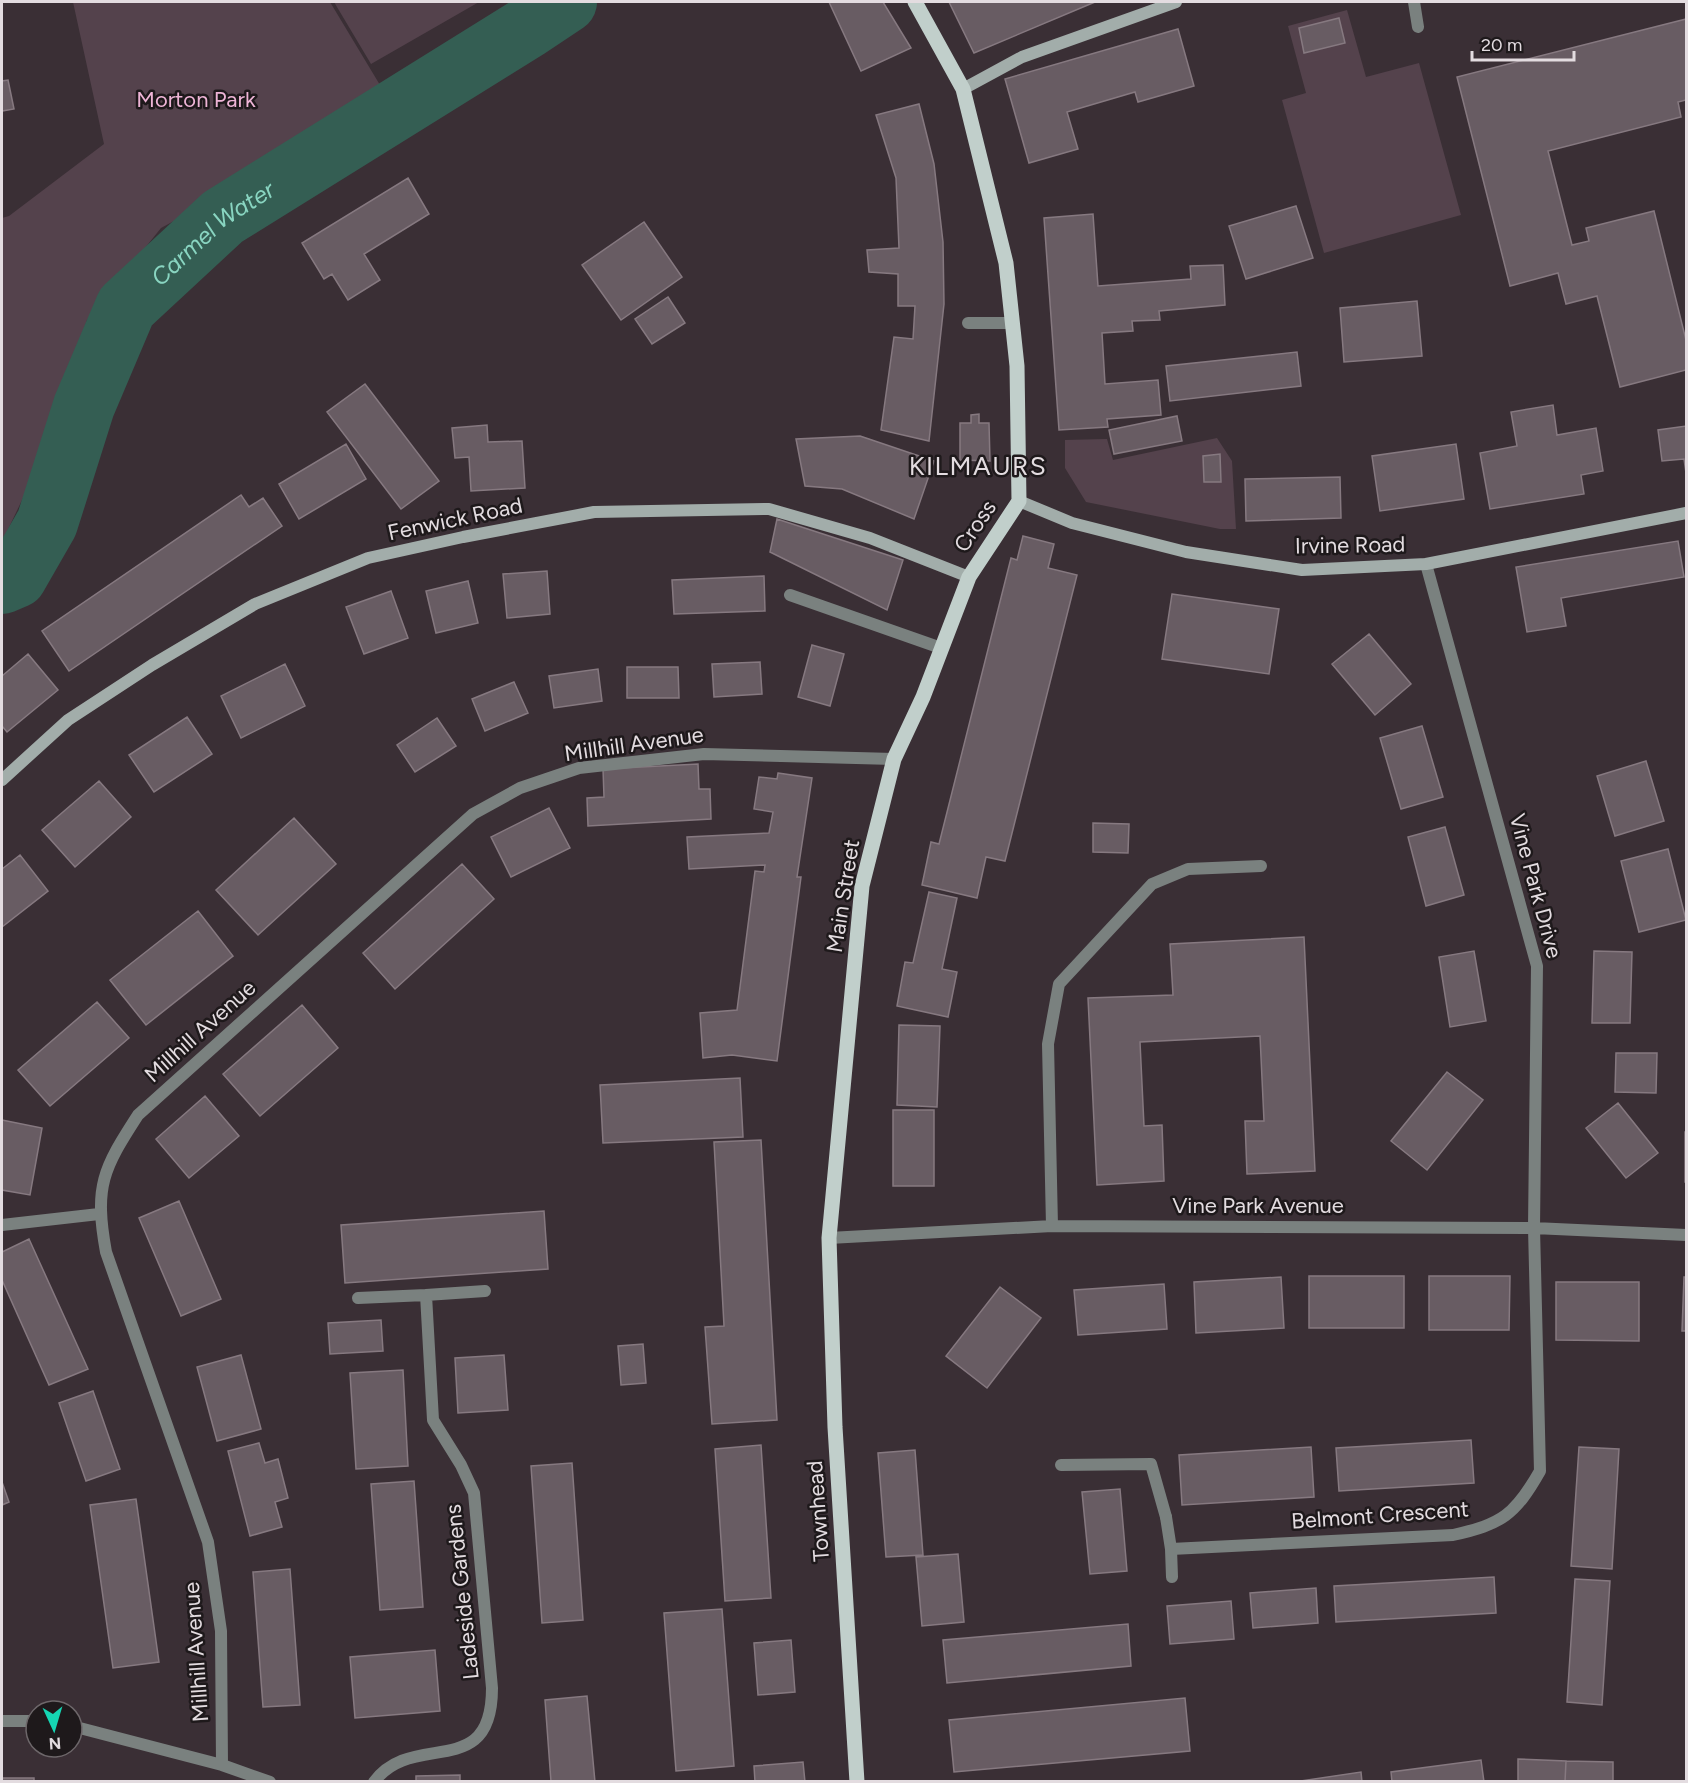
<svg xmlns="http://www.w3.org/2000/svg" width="1688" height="1783" viewBox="0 0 1688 1783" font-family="Figtree,sans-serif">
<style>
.green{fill:#54424c}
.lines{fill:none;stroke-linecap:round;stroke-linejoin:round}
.river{stroke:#345e53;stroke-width:62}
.building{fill:#685c63;stroke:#867980;stroke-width:1.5}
.lane{stroke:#7a817f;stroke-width:12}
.street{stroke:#7a817f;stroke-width:12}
.secondary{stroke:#a2adaa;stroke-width:12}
.primary{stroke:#c1cfcb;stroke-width:15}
.labels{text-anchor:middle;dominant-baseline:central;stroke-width:5;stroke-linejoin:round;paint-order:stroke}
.park-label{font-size:22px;fill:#eeb4d6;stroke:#1e191b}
.street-label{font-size:22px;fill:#e3dce0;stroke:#1e191b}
.water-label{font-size:24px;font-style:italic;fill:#89d5c1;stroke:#1e191b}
.quarter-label{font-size:26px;letter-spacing:1.5px;fill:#e3dce0;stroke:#1e191b}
</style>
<rect width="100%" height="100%" fill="#3a2f35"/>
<path class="green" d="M 73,2 L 330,2 L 383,90 L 281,163 L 161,228 L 87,320 L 43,456 L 2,542 L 2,218 L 9,216 L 104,144 Z
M 334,2 L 479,2 L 371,64 Z
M 1347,10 L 1366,77 L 1419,63 L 1461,215 L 1324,253 L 1282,100 L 1306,93 L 1288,26 Z
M 1217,438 L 1232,461 L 1236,529 L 1220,529 L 1086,502 L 1065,468 L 1065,440 L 1107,439 L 1113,460 Z"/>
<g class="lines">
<path class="river" id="s1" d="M 2,583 L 16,577 L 47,523 L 84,406 L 126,307 L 223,217 L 527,28 L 566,2"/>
</g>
<path class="building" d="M 829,2 L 883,2 L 911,48 L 861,71 Z
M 949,2 L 1095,2 L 974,53 Z
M 1339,18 L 1345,43 L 1304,53 L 1299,28 Z
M 1686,19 L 1686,100 L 1678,102 L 1681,117 L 1548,151 L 1572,245 L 1589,241 L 1586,228 L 1654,211 L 1686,340 L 1686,370 L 1620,387 L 1597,296 L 1566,304 L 1558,273 L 1510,286 L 1457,77 Z
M 1178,29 L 1194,86 L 1138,102 L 1135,92 L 1067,112 L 1078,149 L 1029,163 L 1005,79 Z
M 8,80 L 14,109 L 2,111 L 2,81 Z
M 919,104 L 934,164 L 943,242 L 944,304 L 929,441 L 881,430 L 894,337 L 913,339 L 915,306 L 898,306 L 898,274 L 869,272 L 867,250 L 899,248 L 896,178 L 876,115 Z
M 408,178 L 429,214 L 364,254 L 380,280 L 348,300 L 332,274 L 324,279 L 302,243 Z
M 1296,206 L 1313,258 L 1246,279 L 1229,226 Z
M 1093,214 L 1098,286 L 1191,279 L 1190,266 L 1223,265 L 1225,305 L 1159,311 L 1160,320 L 1132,321 L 1133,331 L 1102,333 L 1105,384 L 1158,380 L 1161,415 L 1107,419 L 1108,427 L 1059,430 L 1044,218 Z
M 644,222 L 682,277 L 621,320 L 582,265 Z
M 668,297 L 685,323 L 652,344 L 635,319 Z
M 1417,301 L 1422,356 L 1344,362 L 1340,308 Z
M 1297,352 L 1301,386 L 1170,401 L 1166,366 Z
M 365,384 L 439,481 L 401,509 L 327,412 Z
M 1553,405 L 1557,435 L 1596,428 L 1603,471 L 1581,475 L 1584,494 L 1490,509 L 1480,453 L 1517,446 L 1511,412 Z
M 979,414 L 979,423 L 989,423 L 990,461 L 960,460 L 960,423 L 971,423 L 971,415 Z
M 1177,416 L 1182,441 L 1114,454 L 1109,430 Z
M 487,425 L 488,442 L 522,441 L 525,488 L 471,491 L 469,457 L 455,458 L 452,428 Z
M 1686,426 L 1686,473 L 1684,459 L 1662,461 L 1658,430 Z
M 860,436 L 934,461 L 914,519 L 842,489 L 805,486 L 796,439 Z
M 346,444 L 366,479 L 299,519 L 279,484 Z
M 1456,444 L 1464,499 L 1380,511 L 1372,456 Z
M 1220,454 L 1221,482 L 1204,482 L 1203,456 Z
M 1340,477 L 1341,518 L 1246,521 L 1245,479 Z
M 241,495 L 249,507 L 263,498 L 282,526 L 69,671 L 42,631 Z
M 777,519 L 903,560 L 887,610 L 770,552 Z
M 1023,536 L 1054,544 L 1048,568 L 1077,575 L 1005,861 L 986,857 L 977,898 L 922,885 L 931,842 L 939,844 L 1011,558 L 1017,560 Z
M 1678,541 L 1684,577 L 1561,598 L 1566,626 L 1527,632 L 1516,567 Z
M 547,571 L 550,614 L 507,618 L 503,574 Z
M 764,576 L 765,611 L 674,614 L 672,580 Z
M 468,581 L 478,623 L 436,633 L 426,591 Z
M 391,591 L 408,638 L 364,654 L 346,607 Z
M 1172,594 L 1279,609 L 1269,674 L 1162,659 Z
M 1369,634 L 1411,684 L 1375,715 L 1332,664 Z
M 812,645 L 844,654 L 830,706 L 798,697 Z
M 28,654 L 58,690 L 7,732 L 2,726 L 2,676 Z
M 760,662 L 762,694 L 714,697 L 712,664 Z
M 285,664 L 305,706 L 241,738 L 221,696 Z
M 627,667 L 678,667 L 679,698 L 627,698 Z
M 598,669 L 602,701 L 554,708 L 549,676 Z
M 514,682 L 528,713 L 485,731 L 472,699 Z
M 187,717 L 212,754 L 154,792 L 129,755 Z
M 437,718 L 456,746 L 415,772 L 397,745 Z
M 1422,726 L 1443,797 L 1401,809 L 1380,738 Z
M 1646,761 L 1664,821 L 1615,836 L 1597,776 Z
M 698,764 L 699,789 L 710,789 L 711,819 L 588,826 L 587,798 L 604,797 L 603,769 Z
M 778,773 L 812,778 L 797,877 L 801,877 L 777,1061 L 732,1055 L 703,1058 L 700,1013 L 737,1010 L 755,871 L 764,872 L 765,865 L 689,869 L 687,837 L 769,833 L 773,812 L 754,809 L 759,777 L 777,779 Z
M 99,781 L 131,817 L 75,867 L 42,830 Z
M 549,808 L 570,848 L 511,877 L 491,837 Z
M 294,818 L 336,864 L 258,935 L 216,890 Z
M 1093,823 L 1129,824 L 1128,853 L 1093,852 Z
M 1445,827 L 1464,895 L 1426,906 L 1408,837 Z
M 1668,849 L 1686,920 L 1639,932 L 1621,861 Z
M 20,855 L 48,891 L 2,927 L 2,869 Z
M 462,864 L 494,899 L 395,989 L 363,953 Z
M 929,892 L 957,898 L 942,969 L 957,972 L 948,1017 L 897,1006 L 905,962 L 913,963 Z
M 198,911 L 233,956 L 146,1025 L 110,980 Z
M 1304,937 L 1315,1171 L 1247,1174 L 1245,1121 L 1264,1121 L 1260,1036 L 1140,1042 L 1144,1126 L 1162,1125 L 1164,1181 L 1097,1185 L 1088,998 L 1173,995 L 1170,944 Z
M 1474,951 L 1486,1021 L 1450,1027 L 1439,957 Z
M 1594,951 L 1632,952 L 1630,1023 L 1592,1023 Z
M 97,1002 L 129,1038 L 50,1106 L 18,1070 Z
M 302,1005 L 338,1048 L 260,1116 L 223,1074 Z
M 899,1025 L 940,1026 L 937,1107 L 897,1105 Z
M 1616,1053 L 1657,1053 L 1656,1093 L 1615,1092 Z
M 1447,1072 L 1483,1100 L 1427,1170 L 1391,1141 Z
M 740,1078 L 743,1137 L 603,1143 L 600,1085 Z
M 205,1096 L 239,1136 L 189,1178 L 156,1139 Z
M 1618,1103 L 1658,1153 L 1626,1178 L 1586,1128 Z
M 893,1110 L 934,1110 L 934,1186 L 893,1186 Z
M 2,1120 L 42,1128 L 30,1195 L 2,1190 Z
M 1685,1132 L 1686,1132 L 1686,1182 L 1685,1182 Z
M 761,1140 L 777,1420 L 712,1424 L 705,1327 L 724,1326 L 714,1142 Z
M 179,1201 L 221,1299 L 181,1316 L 139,1218 Z
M 544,1211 L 548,1269 L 345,1283 L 341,1225 Z
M 29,1239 L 88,1369 L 49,1385 L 2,1280 L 2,1252 Z
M 1309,1276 L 1404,1276 L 1404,1328 L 1309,1328 Z
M 1429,1276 L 1510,1276 L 1509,1330 L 1429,1330 Z
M 1281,1277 L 1284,1328 L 1196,1333 L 1194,1282 Z
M 1684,1277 L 1686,1277 L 1686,1331 L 1682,1331 Z
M 1556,1282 L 1639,1282 L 1639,1341 L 1556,1340 Z
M 1164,1284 L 1167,1329 L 1078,1335 L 1074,1290 Z
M 1000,1287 L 1041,1318 L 987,1388 L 946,1356 Z
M 381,1320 L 383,1351 L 330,1354 L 328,1323 Z
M 643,1344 L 646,1383 L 621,1385 L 618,1346 Z
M 241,1355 L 261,1429 L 217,1441 L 197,1367 Z
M 504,1355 L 508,1410 L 458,1413 L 455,1358 Z
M 403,1370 L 408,1466 L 356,1469 L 350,1373 Z
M 93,1391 L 120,1469 L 86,1481 L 59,1403 Z
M 1471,1440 L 1474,1483 L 1339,1491 L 1336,1448 Z
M 259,1443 L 265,1463 L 278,1459 L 288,1498 L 275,1502 L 282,1527 L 250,1536 L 228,1451 Z
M 761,1445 L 771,1598 L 725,1601 L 715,1449 Z
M 1311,1447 L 1314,1497 L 1182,1505 L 1179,1455 Z
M 1579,1447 L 1619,1449 L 1612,1569 L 1571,1566 Z
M 915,1450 L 923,1555 L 886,1557 L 878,1453 Z
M 572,1463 L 583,1620 L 542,1623 L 531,1466 Z
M 414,1481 L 423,1607 L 380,1610 L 371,1484 Z
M 2,1482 L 9,1502 L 2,1505 Z
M 1120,1489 L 1127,1571 L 1090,1574 L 1082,1492 Z
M 136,1499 L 159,1662 L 113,1668 L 90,1505 Z
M 958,1554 L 964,1622 L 922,1626 L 916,1557 Z
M 290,1569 L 300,1705 L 263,1707 L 253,1572 Z
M 1494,1577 L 1496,1613 L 1336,1622 L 1334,1586 Z
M 1575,1579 L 1610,1581 L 1602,1705 L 1567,1702 Z
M 1316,1588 L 1318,1623 L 1253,1628 L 1250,1593 Z
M 1231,1601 L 1234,1639 L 1170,1644 L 1167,1606 Z
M 722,1609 L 734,1766 L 676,1771 L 664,1613 Z
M 1128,1624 L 1131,1666 L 947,1683 L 943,1640 Z
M 791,1640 L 795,1692 L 758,1695 L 754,1643 Z
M 435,1650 L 440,1711 L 355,1718 L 350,1657 Z
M 587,1696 L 595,1782 L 551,1782 L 545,1700 Z
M 1185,1698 L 1190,1751 L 954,1772 L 949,1720 Z
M 1518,1759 L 1566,1761 L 1565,1782 L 1518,1782 Z
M 1481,1760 L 1484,1782 L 1392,1782 L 1391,1772 Z
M 1566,1761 L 1613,1762 L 1613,1782 L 1565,1782 Z
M 803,1762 L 805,1782 L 755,1782 L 754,1766 Z
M 1361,1772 L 1362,1782 L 1294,1782 Z
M 460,1775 L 460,1782 L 416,1782 L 416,1776 Z
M 2,1778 L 34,1778 L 34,1782 L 2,1782 Z"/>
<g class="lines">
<path class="lane" d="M 1414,2 L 1418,27
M 968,323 L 1013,323
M 790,595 L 941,648
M 1061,1465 L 1151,1464 L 1166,1517"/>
<path class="street" d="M 2,1225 L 99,1214
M 1052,1226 L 1048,1044 L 1059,984 L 1152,884 L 1188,869 L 1261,866
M 829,1238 L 1052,1226 L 1534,1228 L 1686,1235
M 426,1295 L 485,1291
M 358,1298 L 426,1295 L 433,1420 L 461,1465 L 474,1493 L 492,1688 C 492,1783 413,1729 374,1782
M 1166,1517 L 1171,1549
M 1172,1577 L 1171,1549 L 1453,1535 C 1502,1524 1515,1515 1540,1471 L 1534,1228 L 1537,966 L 1426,564
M 2,1721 L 36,1721
M 72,1726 L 222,1765 L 270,1782
M 222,1765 L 221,1631 L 208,1542 L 106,1252 C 94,1186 103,1169 138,1115 L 473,814 L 520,788 L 579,768 L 704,754 L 894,759"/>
<path class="secondary" d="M 963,89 L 1022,57 L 1176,2
M 1019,501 L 1072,523 L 1186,552 L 1302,570 L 1426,564 L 1686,513
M 2,780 L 68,720 L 152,665 L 255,604 L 368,558 L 463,537 L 594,512 L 769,509 L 870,538 L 969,577"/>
<path class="primary" d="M 857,1782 L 835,1427 L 829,1238 L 862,886 L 894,759 L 923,697 L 969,577 L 1019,501 L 1017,366 L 1006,263 L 963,89 L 915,2"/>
</g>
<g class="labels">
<g class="park-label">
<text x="196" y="99">Morton Park</text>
</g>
<g class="street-label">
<text transform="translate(455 519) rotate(-12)">Fenwick Road</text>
<text transform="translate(975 526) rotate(-56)">Cross</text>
<text transform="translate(1350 545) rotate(-1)">Irvine Road</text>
<text transform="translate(634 744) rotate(-8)">Millhill Avenue</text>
<text transform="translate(1536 886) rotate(75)">Vine Park Drive</text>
<text transform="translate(843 896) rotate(-81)">Main Street</text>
<text transform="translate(200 1031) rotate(-42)">Millhill Avenue</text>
<text x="1258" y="1205">Vine Park Avenue</text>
<text transform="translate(818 1511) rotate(-94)">Townhead</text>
<text transform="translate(1380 1515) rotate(-4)">Belmont Crescent</text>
<text transform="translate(462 1592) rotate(-96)">Ladeside Gardens</text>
<text transform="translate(196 1652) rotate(-94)">Millhill Avenue</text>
</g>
<g class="water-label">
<text stroke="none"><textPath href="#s1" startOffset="422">Carmel Water</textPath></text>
</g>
<g class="quarter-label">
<text x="978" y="466">KILMAURS</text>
</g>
</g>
<rect width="1688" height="1783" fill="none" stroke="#e3dce0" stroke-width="6"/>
<g transform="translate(54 1729) rotate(176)"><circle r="28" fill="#1e191b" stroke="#6d676a" stroke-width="1.5"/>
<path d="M0-4.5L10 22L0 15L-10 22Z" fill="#15d5b3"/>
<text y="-9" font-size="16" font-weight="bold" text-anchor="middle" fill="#e3dce0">N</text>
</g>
<path d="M1472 51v9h102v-9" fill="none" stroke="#e3dce0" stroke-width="3"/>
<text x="1481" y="51" font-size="18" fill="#e3dce0" stroke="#1e191b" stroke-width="4.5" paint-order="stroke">20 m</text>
</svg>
